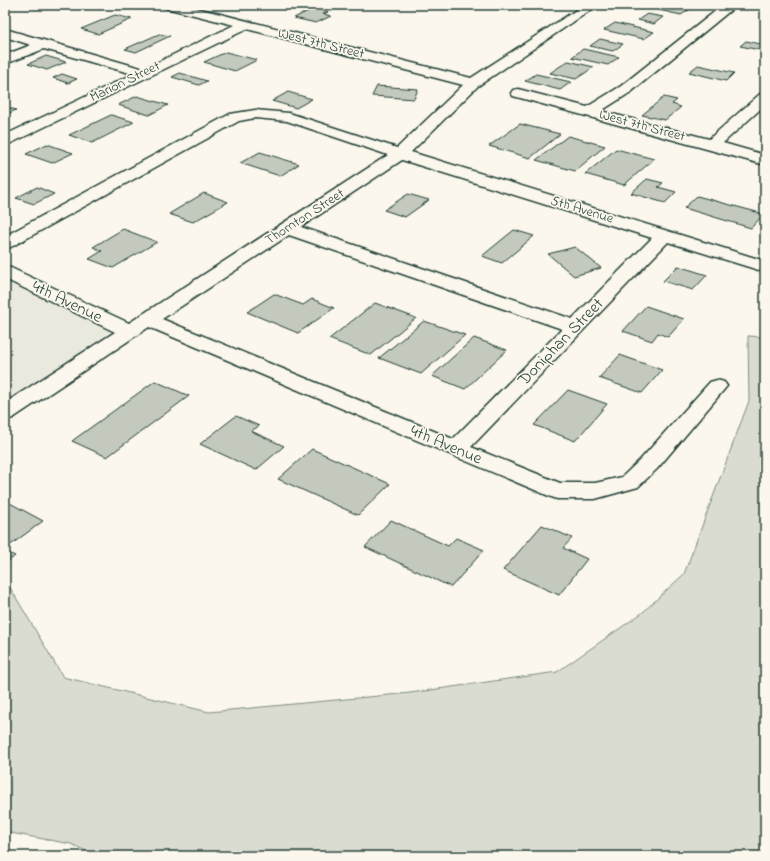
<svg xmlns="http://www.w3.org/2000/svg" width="770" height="861" viewBox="0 0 770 861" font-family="'Indie Flower',sans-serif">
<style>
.built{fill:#eae9de}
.green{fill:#dbdcd1;stroke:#7d8c82}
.building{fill:#c4c9be;stroke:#1f3d34}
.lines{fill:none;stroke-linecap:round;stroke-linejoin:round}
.minor-casing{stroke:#1f3d34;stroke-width:3}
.minor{fill:#fbf7ec;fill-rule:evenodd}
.labels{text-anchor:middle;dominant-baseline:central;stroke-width:3.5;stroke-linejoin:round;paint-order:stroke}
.far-street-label{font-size:14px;fill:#1f3d34;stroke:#fbf7ec}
.street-label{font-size:17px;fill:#1f3d34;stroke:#fbf7ec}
</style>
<rect width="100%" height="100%" fill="#fbf7ec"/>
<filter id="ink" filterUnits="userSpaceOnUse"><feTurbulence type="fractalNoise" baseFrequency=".025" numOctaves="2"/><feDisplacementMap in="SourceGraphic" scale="8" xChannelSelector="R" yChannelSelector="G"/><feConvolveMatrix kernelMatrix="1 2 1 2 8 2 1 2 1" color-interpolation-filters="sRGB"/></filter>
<g filter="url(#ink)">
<path class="built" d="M 5,272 L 129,331 L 5,413 Z"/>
<path class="green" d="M 748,336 L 765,337 L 765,856 L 97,856 L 71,844 L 5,832 L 5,579 L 63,677 L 209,712 L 410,693 L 557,672 L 642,613 L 684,574 L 749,401 Z"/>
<path class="building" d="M 649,5 L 670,5 L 690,9 L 681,15 L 645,7 Z
M 314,8 L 328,12 L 323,14 L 331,16 L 316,23 L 294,18 Z
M 647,14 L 663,17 L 654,24 L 638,20 Z
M 115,15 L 132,19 L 98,34 L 81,29 Z
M 615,23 L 654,32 L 644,39 L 604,30 Z
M 159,34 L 170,36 L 136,52 L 125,49 Z
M 600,39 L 623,44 L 613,51 L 590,46 Z
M 746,41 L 765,45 L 765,51 L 740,46 Z
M 583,49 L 619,57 L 608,65 L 572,57 Z
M 226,52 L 257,60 L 235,71 L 204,62 Z
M 46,56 L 66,62 L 47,70 L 28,64 Z
M 568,61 L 594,67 L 576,79 L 550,73 Z
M 698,65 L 734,73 L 726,81 L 689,72 Z
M 180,73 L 207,81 L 199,85 L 172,77 Z
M 62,74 L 77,79 L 68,83 L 53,78 Z
M 536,74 L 571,82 L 560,90 L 525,81 Z
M 377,86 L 418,89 L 414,99 L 372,96 Z
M 288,92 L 312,99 L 296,108 L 272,101 Z
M 137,96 L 168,105 L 149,115 L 118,105 Z
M 664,97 L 677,100 L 672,104 L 681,107 L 665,120 L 642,115 Z
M 5,107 L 16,110 L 5,115 Z
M 111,115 L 134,122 L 92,143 L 69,135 Z
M 520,124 L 560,134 L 530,158 L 489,146 Z
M 568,136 L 605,146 L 575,171 L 536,160 Z
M 47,144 L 73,153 L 52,163 L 26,154 Z
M 616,149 L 654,159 L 624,185 L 585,174 Z
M 260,152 L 299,164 L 280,176 L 240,163 Z
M 647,179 L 663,183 L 658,187 L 676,192 L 665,203 L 631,193 Z
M 37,187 L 54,194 L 34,204 L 16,198 Z
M 204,193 L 228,202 L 193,222 L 169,214 Z
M 408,194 L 429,200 L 405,217 L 384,210 Z
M 697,196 L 764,214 L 751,228 L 684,208 Z
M 123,229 L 157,242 L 113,268 L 89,259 L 102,251 L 93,247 Z
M 514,230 L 534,236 L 502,263 L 482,256 Z
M 575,247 L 601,268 L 574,276 L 548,254 Z
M 678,266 L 707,275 L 693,290 L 663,281 Z
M 274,294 L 303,305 L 312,299 L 334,308 L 298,333 L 247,312 Z
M 375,303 L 416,318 L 371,355 L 329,339 Z
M 646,306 L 684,319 L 668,337 L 658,333 L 652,341 L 623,331 Z
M 424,321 L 465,335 L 421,374 L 379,358 Z
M 474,338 L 507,350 L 465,389 L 432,376 Z
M 620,355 L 662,370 L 642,393 L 599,378 Z
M 155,381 L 189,396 L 107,457 L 72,441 Z
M 568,390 L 607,404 L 575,441 L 534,425 Z
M 236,416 L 259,426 L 251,431 L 284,446 L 256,470 L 200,444 Z
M 312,449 L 390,484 L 358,515 L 278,479 Z
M 8,502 L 43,521 L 5,549 L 5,504 Z
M 391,520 L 448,546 L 456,538 L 484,550 L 451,587 L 365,547 Z
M 542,525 L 572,538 L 563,548 L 587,559 L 559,595 L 503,570 Z
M 5,551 L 15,556 L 5,564 Z"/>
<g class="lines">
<defs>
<path id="minor" d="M 164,5 L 185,5 L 471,78 L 584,5 L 598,5 L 478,86 L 411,152 L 765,261 L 765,272 L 668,242 L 471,447 L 560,483 L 595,483 L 622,477 L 641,459 L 710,382 L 717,380 L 724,382 L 727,386 L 657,469 L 638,487 L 595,499 L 557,499 L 549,496 L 149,327 L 13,418 L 5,420 L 5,403 L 115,332 L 5,279 L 5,266 L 11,268 L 129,323 L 388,155 L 287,121 L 255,118 L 239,121 L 11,247 L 5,248 L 5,236 L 230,114 L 255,110 L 289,113 L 397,148 L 463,85 L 247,29 L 5,146 L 5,135 L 133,74 L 44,49 L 5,64 L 5,55 L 31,45 L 5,37 L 5,29 L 144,69 L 234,25 L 166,8 ZM 402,160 L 652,238 L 572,319 L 301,227 ZM 289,235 L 562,329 L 453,439 L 162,319 Z
M 723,5 L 737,5 L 631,92 L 601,111 L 709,139 L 760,94 L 765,93 L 765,105 L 723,143 L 765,155 L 765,165 L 513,96 L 511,93 L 513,90 L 518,89 L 587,107 L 621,86 Z"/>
</defs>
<use href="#minor" class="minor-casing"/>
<use href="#minor" class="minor"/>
</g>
</g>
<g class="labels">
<g class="far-street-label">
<text transform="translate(321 44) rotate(14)">West 7th Street</text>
<text transform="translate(125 82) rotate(-26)">Marion Street</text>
<text transform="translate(642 126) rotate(15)">West 7th Street</text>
<text transform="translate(582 210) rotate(17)">5th Avenue</text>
<text transform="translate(305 217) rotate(-33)">Thornton Street</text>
</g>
<g class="street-label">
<text transform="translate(67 302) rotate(26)">4th Avenue</text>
<text transform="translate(561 342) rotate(-46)">Doniphan Street</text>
<text transform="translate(446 445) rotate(23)">4th Avenue</text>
</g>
</g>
<rect width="770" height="861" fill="none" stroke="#fbf7ec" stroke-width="20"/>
<rect x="10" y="10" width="750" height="841" fill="none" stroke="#1f3d34" stroke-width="1.5" filter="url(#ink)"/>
</svg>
